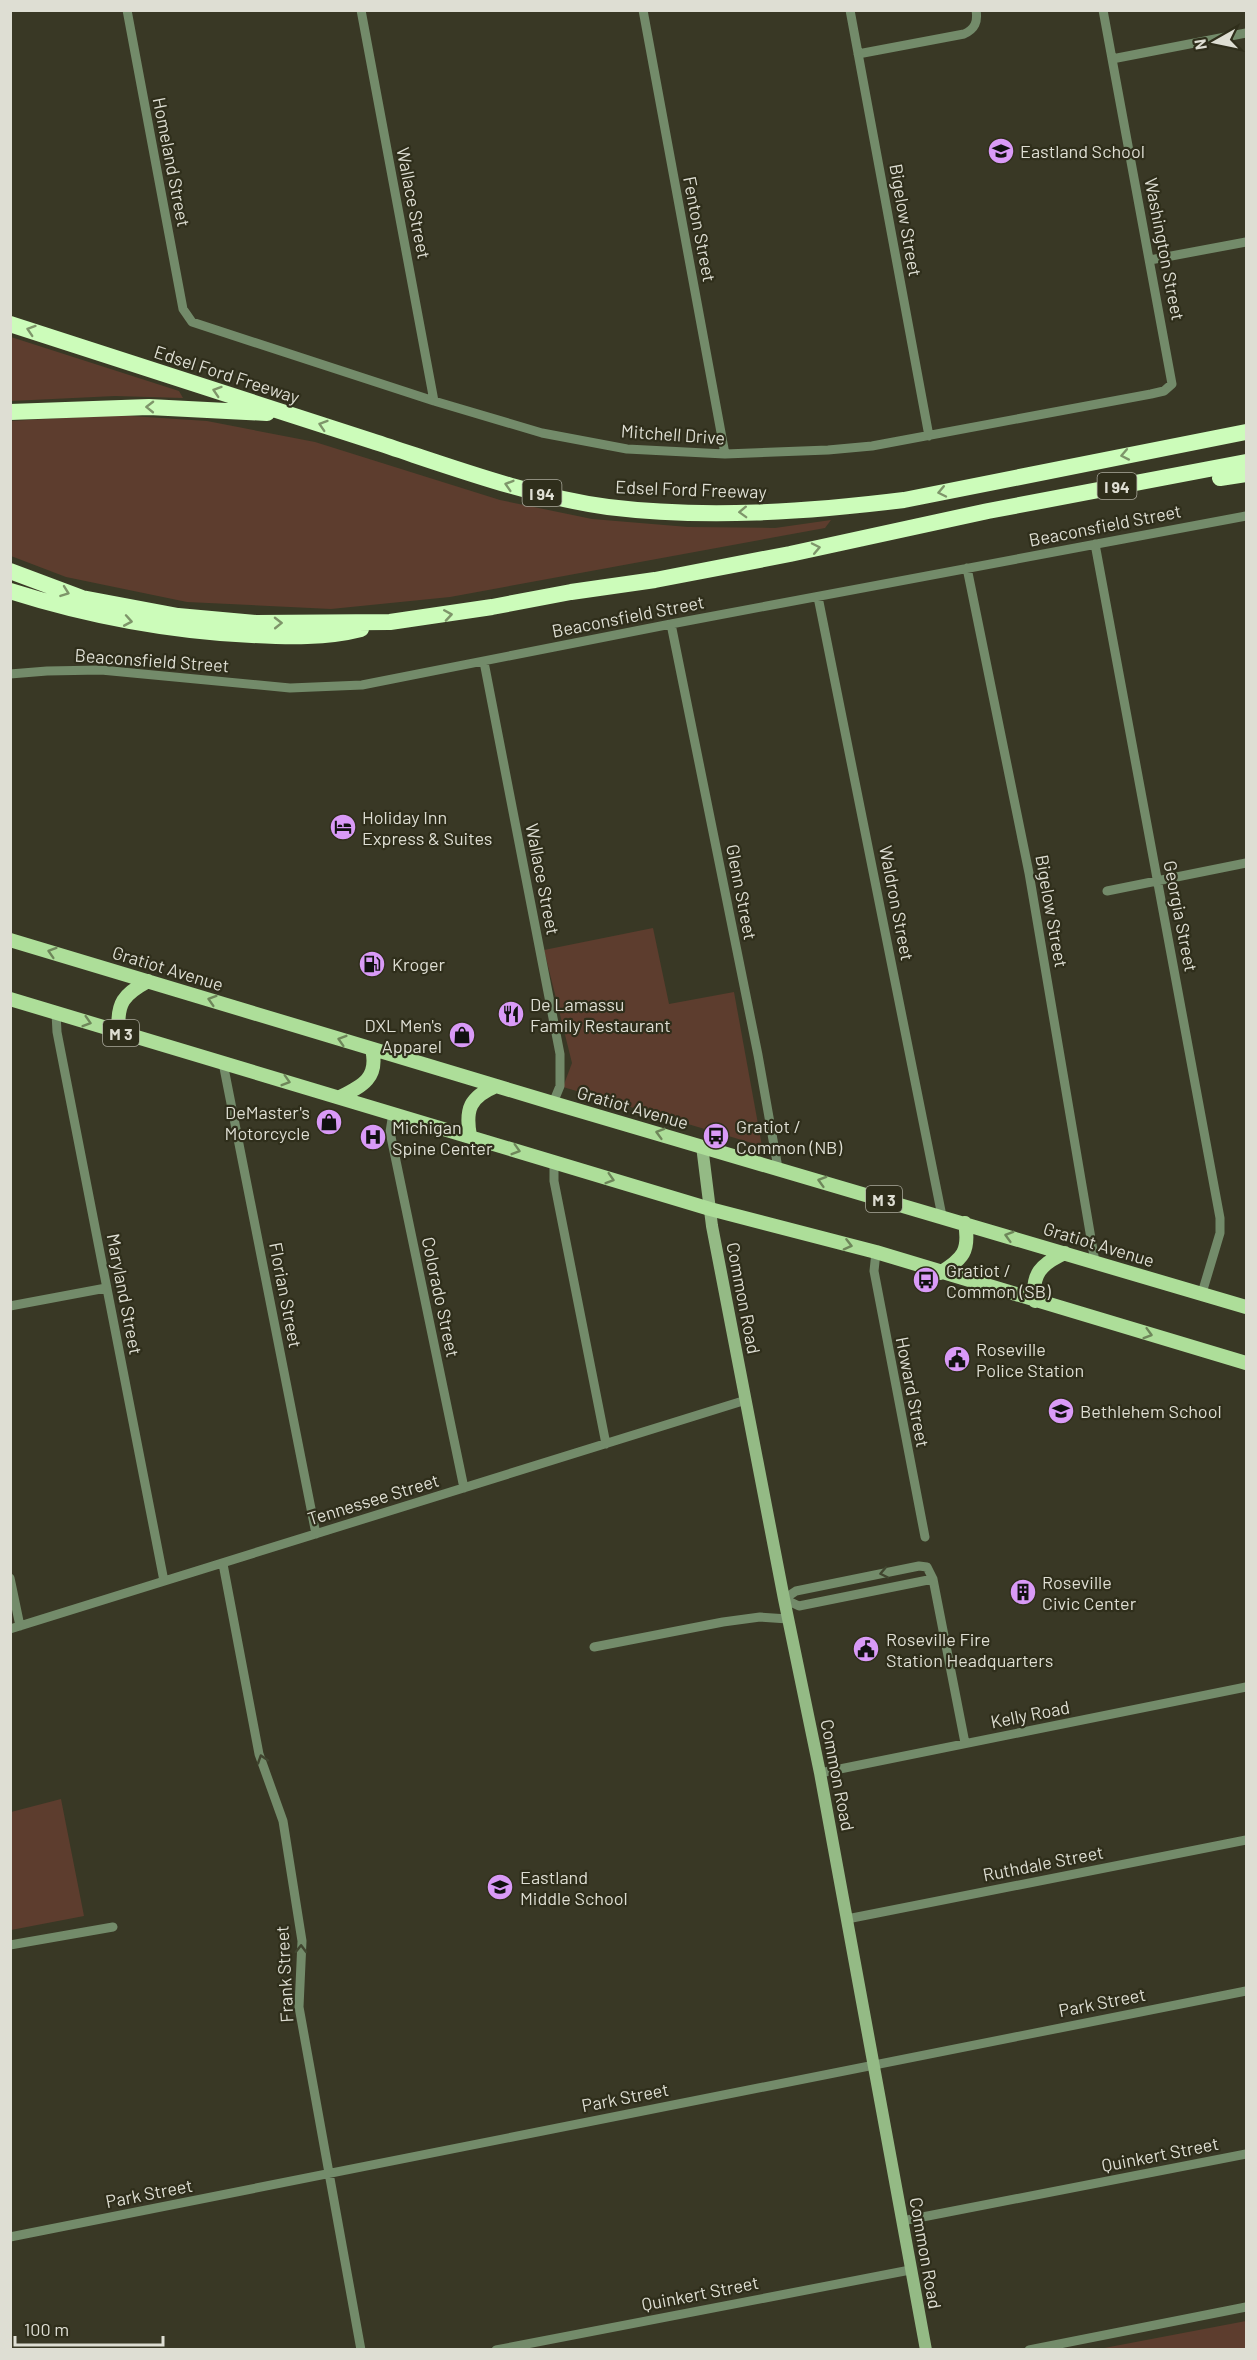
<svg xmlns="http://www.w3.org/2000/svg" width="1257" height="2360" viewBox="0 0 1257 2360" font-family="Barlow,sans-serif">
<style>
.green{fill:#5d3d2e}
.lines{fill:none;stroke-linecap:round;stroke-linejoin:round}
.street{stroke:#738b6a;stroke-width:9}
.secondary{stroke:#94ba85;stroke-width:12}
.primary{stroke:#adde99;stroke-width:14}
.highway{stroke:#ccfcba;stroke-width:16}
.oneway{stroke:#7e956a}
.oneway2{stroke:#6e865a}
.oneway3{stroke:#40452f}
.labels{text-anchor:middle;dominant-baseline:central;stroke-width:4.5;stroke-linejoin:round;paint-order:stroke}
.shield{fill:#2f2e1b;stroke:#aaa99c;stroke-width:1.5}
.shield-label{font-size:16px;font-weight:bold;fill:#deded3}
.poi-label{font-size:18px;fill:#deded3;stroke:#2f2e1b;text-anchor:start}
.street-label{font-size:18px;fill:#deded3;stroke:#2f2e1b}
</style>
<rect width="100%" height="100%" fill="#393825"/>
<path class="green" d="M 11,337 L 179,391 L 183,398 L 115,396 L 11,401 Z
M 116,415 L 207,421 L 315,442 L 500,500 L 592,519 L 688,527 L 775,528 L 831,520 L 825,528 L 450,597 L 331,609 L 187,602 L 66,577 L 11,556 L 10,421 Z
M 653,928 L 669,1004 L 734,992 L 762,1146 L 563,1087 L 572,1063 L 544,950 Z
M 61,1799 L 84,1916 L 11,1930 L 11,1812 Z
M 1246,2321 L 1246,2349 L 1099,2349 Z"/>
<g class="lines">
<path class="street" d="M 127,10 L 183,309 L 192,322 L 434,401 L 542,433 L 627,449 L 725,454 L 828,450 L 872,446 L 1151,394 L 1164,391 L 1172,384 L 1103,10
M 361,10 L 434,401
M 643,10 L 725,454
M 850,10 L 929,436
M 858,54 L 964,34 C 975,29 978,22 976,10
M 1112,59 L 1246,33
M 1150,260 L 1246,242
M 1095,544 L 1220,1218 L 1220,1233 L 1202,1293
M 967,568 L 1029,873 L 1095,1262
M 818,597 L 942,1216
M 671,624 L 758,1055 L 778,1168
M 484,662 L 560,1054 L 560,1086 L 553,1103
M 10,674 L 47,671 L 101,670 L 290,688 L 362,685 L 671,624 L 1246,516
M 1107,891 L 1246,863
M 56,1013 L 57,1032 L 164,1581
M 223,1063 L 316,1534
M 393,1113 L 390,1132 L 464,1488
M 554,1162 L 554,1181 L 606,1444
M 876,1252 L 874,1271 L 925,1537
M 10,1306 L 106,1288
M 223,1564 L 259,1754 L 283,1821 L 302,1941 L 299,2007 L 361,2350
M 10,1578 L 20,1626
M 784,1599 L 796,1591 L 919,1566 L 927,1567 L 933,1579 L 965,1743
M 784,1599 L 799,1606 L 933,1579
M 10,1629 L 746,1400
M 594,1647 L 723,1622 L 760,1617 L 788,1619
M 820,1773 L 1246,1687
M 847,1919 L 1246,1840
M 10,1945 L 113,1927
M 902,2221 L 1246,2154
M 10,2237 L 1246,1991
M 496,2350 L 910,2270
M 1029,2350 L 1246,2307"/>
<path class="secondary" d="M 702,1146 L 712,1226 L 784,1599 L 820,1773 L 926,2350"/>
<path class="primary" d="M 10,940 L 553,1103 L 1246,1307
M 10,999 L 710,1209 L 876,1252 L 1246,1363
M 119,1032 C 116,1003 124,994 148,981
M 340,1097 C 362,1086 379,1078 372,1049
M 470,1136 C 465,1109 470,1097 496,1086
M 940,1273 C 963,1259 970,1251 965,1223
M 1035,1301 C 1031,1274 1041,1264 1065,1253"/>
<path class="highway" d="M 10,324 C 131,363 252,402 372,441 C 449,466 528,496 608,507 C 706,519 807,512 904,500 L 1246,432
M 10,412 L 149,407 L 267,413
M 1220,478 L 1246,474
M 10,571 L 82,598 L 178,616 L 256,623 L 390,622 L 492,607 L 571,592 L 655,580 L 790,554 L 988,511 L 1246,462
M 10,591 C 89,616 170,631 252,635 C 289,637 326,638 361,629"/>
</g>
<defs><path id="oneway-chevron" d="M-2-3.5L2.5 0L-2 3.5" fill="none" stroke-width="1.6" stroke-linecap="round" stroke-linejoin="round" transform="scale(1.5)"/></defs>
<g class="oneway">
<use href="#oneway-chevron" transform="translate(31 330) rotate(-162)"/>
<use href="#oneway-chevron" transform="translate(217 391) rotate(-162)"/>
<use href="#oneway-chevron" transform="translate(150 407) rotate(-179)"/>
<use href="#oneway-chevron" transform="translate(323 425) rotate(-162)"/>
<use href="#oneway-chevron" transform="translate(1125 455) rotate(169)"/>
<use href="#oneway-chevron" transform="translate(509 485) rotate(-163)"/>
<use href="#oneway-chevron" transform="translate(942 492) rotate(168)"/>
<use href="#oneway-chevron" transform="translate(743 512) rotate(178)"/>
<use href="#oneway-chevron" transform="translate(816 548) rotate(-12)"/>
<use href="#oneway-chevron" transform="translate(65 592) rotate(20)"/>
<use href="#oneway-chevron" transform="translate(448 615) rotate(-9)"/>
<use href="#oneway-chevron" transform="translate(128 621) rotate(10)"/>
<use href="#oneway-chevron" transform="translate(278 623) rotate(-1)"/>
</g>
<g class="oneway2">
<use href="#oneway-chevron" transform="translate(52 952) rotate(-163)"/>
<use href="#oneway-chevron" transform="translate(212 1000) rotate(-163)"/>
<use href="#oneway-chevron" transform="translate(87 1022) rotate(17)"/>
<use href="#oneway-chevron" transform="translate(342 1040) rotate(-163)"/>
<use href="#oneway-chevron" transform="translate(286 1081) rotate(17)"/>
<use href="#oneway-chevron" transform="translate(660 1133) rotate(-164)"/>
<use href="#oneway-chevron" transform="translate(516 1150) rotate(17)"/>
<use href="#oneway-chevron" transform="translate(610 1179) rotate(17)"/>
<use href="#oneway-chevron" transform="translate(822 1181) rotate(-164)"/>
<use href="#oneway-chevron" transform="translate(1009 1236) rotate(-164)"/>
<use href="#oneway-chevron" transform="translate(848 1245) rotate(14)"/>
<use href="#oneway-chevron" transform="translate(1148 1334) rotate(16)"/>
</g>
<g class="oneway3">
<use href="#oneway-chevron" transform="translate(884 1573) rotate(168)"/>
<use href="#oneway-chevron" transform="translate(262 1759) rotate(-108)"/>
<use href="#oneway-chevron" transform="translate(301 1949) rotate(-89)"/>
</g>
<defs>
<symbol id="school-disc" viewBox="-11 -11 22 22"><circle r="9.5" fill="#d99af7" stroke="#2f2e1b"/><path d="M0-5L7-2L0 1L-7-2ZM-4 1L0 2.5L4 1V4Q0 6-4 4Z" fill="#111"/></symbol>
<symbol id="hotel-disc" viewBox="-11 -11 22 22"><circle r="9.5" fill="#d99af7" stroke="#2f2e1b"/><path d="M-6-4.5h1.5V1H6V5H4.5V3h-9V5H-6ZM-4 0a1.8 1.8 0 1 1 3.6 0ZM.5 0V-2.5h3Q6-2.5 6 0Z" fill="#111"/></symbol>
<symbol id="fuel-disc" viewBox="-11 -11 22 22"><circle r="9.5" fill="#d99af7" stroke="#2f2e1b"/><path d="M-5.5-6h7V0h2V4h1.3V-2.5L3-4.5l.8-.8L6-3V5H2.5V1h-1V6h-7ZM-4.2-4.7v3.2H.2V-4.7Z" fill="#111"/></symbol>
<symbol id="restaurant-disc" viewBox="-11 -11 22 22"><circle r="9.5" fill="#d99af7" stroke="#2f2e1b"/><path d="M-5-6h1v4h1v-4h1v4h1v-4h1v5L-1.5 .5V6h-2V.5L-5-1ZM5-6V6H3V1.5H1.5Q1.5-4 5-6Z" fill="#111"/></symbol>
<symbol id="shop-disc" viewBox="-11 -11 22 22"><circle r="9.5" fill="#d99af7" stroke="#2f2e1b"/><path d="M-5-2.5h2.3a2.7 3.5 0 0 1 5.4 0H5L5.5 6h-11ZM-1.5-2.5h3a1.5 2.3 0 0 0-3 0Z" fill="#111"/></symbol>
<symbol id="bus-disc" viewBox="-11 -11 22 22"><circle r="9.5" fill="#d99af7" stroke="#2f2e1b"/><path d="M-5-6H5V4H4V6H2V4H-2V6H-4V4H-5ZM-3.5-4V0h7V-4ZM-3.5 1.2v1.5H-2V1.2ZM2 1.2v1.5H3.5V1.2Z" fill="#111"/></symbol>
<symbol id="hospital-disc" viewBox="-11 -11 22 22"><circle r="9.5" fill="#d99af7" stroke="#2f2e1b"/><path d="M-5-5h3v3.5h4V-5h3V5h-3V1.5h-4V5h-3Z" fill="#111"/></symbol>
<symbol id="civic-disc" viewBox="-11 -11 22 22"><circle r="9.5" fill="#d99af7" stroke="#2f2e1b"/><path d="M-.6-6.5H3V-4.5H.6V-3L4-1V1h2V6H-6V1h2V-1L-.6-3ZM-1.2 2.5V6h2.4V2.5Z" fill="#111"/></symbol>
<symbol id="building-disc" viewBox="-11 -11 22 22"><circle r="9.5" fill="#d99af7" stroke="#2f2e1b"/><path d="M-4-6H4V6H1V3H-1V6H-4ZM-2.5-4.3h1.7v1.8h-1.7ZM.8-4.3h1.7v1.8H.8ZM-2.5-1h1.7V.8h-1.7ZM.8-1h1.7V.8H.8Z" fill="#111"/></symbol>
</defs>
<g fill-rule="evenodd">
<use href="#school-disc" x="986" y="136" width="30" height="30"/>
<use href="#hotel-disc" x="328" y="812" width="30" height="30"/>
<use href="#fuel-disc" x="357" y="949" width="30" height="30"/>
<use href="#restaurant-disc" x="496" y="999" width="30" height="30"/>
<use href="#shop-disc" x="447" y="1020" width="30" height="30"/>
<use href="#shop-disc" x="314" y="1107" width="30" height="30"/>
<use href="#bus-disc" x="701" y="1121" width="30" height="30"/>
<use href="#hospital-disc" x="358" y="1122" width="30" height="30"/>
<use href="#bus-disc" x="911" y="1265" width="30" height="30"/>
<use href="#civic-disc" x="942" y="1344" width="30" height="30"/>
<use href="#school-disc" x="1046" y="1396" width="30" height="30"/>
<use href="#building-disc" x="1008" y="1577" width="30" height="30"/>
<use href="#civic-disc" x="851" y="1634" width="30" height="30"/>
<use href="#school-disc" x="485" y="1872" width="30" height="30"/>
</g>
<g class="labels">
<g class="shield">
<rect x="1097.5" y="473" width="39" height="26" rx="4.5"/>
<rect x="522.5" y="480" width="39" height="26" rx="4.5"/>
<rect x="103" y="1020" width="36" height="26" rx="4.5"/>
<rect x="866" y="1186" width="36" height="26" rx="4.5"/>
</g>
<g class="shield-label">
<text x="1117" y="486">I 94</text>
<text x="542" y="493">I 94</text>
<text x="121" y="1033">M 3</text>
<text x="884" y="1199">M 3</text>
</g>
<g class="poi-label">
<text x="1020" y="151">Eastland School</text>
<text x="362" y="817">Holiday Inn<tspan x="362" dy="21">Express &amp; Suites</tspan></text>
<text x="392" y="964">Kroger</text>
<text x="530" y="1004">De Lamassu<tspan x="530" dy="21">Family Restaurant</tspan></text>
<text x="442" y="1025" text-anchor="end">DXL Men's<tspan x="442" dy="21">Apparel</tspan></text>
<text x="310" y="1112" text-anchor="end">DeMaster's<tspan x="310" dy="21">Motorcycle</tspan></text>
<text x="736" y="1126">Gratiot /<tspan x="736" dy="21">Common (NB)</tspan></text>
<text x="392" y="1127">Michigan<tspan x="392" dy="21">Spine Center</tspan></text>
<text x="946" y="1270">Gratiot /<tspan x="946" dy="21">Common (SB)</tspan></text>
<text x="976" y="1349">Roseville<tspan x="976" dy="21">Police Station</tspan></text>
<text x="1080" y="1411">Bethlehem School</text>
<text x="1042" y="1582">Roseville<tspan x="1042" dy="21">Civic Center</tspan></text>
<text x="886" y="1639">Roseville Fire<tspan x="886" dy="21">Station Headquarters</tspan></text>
<text x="520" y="1877">Eastland<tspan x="520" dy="21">Middle School</tspan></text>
</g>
<g class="street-label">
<text transform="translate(172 162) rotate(79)">Homeland Street</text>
<text transform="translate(414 203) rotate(79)">Wallace Street</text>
<text transform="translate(906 220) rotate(80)">Bigelow Street</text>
<text transform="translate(700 229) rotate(79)">Fenton Street</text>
<text transform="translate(1165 249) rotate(79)">Washington Street</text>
<text transform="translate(227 374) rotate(18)">Edsel Ford Freeway</text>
<text transform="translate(673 434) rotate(4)">Mitchell Drive</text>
<text transform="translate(691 489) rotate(2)">Edsel Ford Freeway</text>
<text transform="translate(1105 525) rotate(-11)">Beaconsfield Street</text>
<text transform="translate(628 616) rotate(-11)">Beaconsfield Street</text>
<text transform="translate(152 660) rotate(4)">Beaconsfield Street</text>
<text transform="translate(543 879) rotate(79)">Wallace Street</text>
<text transform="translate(742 892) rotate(79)">Glenn Street</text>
<text transform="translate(897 903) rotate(79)">Waldron Street</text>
<text transform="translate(1052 911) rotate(80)">Bigelow Street</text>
<text transform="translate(1181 916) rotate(79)">Georgia Street</text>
<text transform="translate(168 968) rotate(17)">Gratiot Avenue</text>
<text transform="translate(633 1107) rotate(16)">Gratiot Avenue</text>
<text transform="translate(1099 1244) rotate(17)">Gratiot Avenue</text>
<text transform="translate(125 1294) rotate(79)">Maryland Street</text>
<text transform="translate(286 1295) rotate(79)">Florian Street</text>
<text transform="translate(441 1297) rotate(78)">Colorado Street</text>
<text transform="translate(744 1298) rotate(79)">Common Road</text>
<text transform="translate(913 1392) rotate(79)">Howard Street</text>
<text transform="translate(373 1499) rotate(-17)">Tennessee Street</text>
<text transform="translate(1030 1714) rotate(-11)">Kelly Road</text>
<text transform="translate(838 1775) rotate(79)">Common Road</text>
<text transform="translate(1043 1863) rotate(-11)">Ruthdale Street</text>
<text transform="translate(284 1974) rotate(-93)">Frank Street</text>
<text transform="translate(1102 2002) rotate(-11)">Park Street</text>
<text transform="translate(625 2097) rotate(-11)">Park Street</text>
<text transform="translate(1160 2154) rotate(-11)">Quinkert Street</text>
<text transform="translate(149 2193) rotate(-11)">Park Street</text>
<text transform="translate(926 2253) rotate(80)">Common Road</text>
<text transform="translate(700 2293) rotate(-11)">Quinkert Street</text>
</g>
</g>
<rect width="1257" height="2360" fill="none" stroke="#deded3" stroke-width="24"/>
<g transform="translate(1215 42) rotate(261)" stroke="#2f2e1b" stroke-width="4.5" paint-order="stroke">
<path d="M0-4.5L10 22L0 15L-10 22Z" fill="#deded3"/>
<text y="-9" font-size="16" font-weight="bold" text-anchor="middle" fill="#deded3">N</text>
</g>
<path d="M15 2336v9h148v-9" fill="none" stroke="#deded3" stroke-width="3"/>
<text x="24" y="2336" font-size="18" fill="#deded3" stroke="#2f2e1b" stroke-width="4.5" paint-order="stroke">100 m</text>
</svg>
